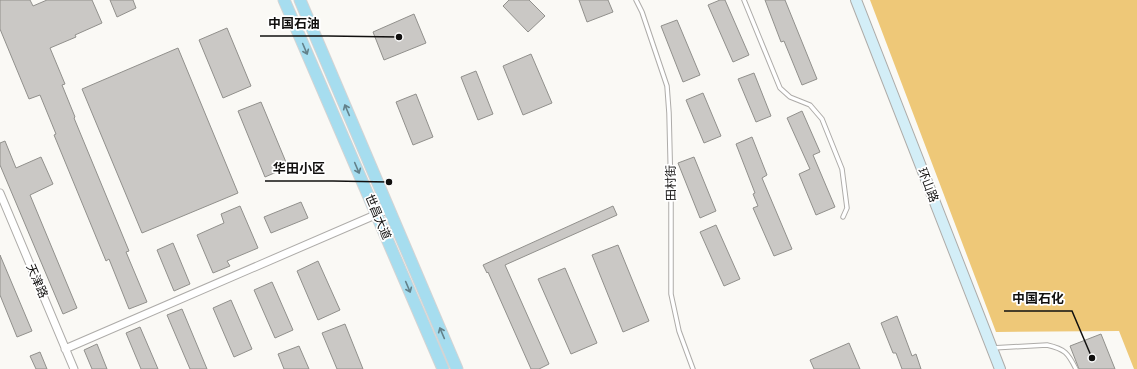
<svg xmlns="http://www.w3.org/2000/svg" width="1137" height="369" viewBox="0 0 1137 369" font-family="'Archivo Narrow','Noto Sans SC',sans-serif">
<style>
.green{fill:#eec878}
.building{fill:#cac8c5;stroke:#91908c}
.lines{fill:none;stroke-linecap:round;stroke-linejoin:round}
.service-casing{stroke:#aeaca9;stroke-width:5.5}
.minor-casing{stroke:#aeaca9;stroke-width:9}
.secondary-casing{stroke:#aeaca9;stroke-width:12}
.primary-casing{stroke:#d4d4d4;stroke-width:13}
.service{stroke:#fff;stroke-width:3.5}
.minor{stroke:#fff;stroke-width:7}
.secondary{stroke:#d3eef7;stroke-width:10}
.primary{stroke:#a6ddef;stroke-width:11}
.oneway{stroke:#63818a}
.labels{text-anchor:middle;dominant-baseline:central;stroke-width:3.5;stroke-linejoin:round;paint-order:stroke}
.street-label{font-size:12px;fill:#11100f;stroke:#fff}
.leader{fill:none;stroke:#11100f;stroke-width:1.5}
.callout-dot{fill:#11100f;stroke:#fff;stroke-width:1.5}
.callout-label{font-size:13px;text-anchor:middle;font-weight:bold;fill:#11100f;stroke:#fff;stroke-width:3.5;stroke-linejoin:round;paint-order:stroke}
</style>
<rect width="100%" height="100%" fill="#faf9f5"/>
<path class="green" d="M 870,0 L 1137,0 L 1137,369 L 1134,369 L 1119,331 L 996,332 Z"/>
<path class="building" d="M 0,0 L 30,0 L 33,6 L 47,0 L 92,0 L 102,23 L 75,35 L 76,37 L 50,48 L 65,84 L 62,85 L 75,117 L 74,118 L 129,251 L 126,252 L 147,302 L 129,309 L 109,259 L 106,261 L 54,135 L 56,134 L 40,95 L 29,99 L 0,29 Z
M 110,0 L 133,0 L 136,8 L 117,17 Z
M 509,0 L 529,0 L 545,16 L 528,32 L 503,6 Z
M 579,0 L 608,0 L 613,12 L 587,22 Z
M 720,0 L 725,0 L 749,55 L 733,62 L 708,5 Z
M 765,0 L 785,0 L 817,79 L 802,85 L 784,41 L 781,42 Z
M 414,14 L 426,43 L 384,60 L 373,32 Z
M 677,20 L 700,75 L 683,82 L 661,26 Z
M 227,28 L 251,86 L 223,98 L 199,40 Z
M 178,48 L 238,193 L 142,233 L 82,89 Z
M 531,54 L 552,103 L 523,115 L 503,66 Z
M 476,71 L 493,114 L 478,120 L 461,77 Z
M 754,73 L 771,116 L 756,122 L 738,79 Z
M 703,93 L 721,136 L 704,143 L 686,100 Z
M 416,94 L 433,137 L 413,145 L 396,102 Z
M 261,102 L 288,167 L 265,177 L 238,111 Z
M 802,111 L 820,152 L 813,155 L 835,207 L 816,215 L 799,174 L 810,169 L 787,118 Z
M 752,137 L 767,175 L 762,178 L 792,249 L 774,256 L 753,208 L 758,206 L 753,194 L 755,193 L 736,144 Z
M 5,141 L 16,168 L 41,157 L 53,184 L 30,195 L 77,308 L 63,314 L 0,165 L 0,143 Z
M 694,157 L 716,211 L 700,218 L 678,163 Z
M 301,202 L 308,218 L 271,233 L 264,217 Z
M 240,206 L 258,248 L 227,261 L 230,266 L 213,273 L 197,235 L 224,223 L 221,214 Z
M 613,206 L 617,215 L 505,265 L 549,364 L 539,369 L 531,369 L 488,272 L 487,273 L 483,265 Z
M 716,225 L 740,279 L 724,286 L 700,232 Z
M 173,243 L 190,284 L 174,291 L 157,250 Z
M 618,245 L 649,321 L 623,332 L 592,255 Z
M 0,255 L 32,331 L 17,337 L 0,295 Z
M 318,261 L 340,310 L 318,320 L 297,271 Z
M 565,268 L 597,343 L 571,354 L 538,279 Z
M 272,282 L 293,330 L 275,338 L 254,290 Z
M 231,300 L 252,349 L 234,357 L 213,308 Z
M 182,309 L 207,369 L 190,369 L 167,315 Z
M 897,316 L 912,356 L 916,354 L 921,369 L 902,369 L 896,353 L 893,353 L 881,323 Z
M 345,324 L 363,369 L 337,369 L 322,333 Z
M 140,327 L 158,369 L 141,369 L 126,333 Z
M 1101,334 L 1115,369 L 1079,369 L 1070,346 Z
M 849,343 L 860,369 L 814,369 L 810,360 Z
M 97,344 L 107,369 L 92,369 L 84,350 Z
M 299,346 L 309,369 L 284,369 L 278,354 Z
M 40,352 L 47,369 L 36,369 L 30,356 Z"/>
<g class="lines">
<defs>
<path id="service" d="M 636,0 L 642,12 L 667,86 L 669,113 L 671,196 L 671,294 L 679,331 L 693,369
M 744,0 L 780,88 L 790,97 L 810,105 L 822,119 L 842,169 L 847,208 L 843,217
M 992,348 L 1047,345 C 1065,349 1068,353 1076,369"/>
<path id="minor" d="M 0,193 L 74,369
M 65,349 L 389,209"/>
<path id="secondary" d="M 856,0 L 1000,369"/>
<path id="primary" d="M 284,0 L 443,369
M 300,0 L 457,369"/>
</defs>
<use href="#service" class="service-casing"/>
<use href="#minor" class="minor-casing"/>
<use href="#secondary" class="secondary-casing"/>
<use href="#primary" class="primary-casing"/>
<use href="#service" class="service"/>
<use href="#minor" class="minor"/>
<use href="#secondary" class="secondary"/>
<use href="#primary" class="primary"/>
</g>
<defs><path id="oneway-shaft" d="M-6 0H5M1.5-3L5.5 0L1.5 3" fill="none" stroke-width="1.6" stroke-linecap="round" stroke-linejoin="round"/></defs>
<g class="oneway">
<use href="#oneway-shaft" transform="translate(305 49) rotate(67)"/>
<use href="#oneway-shaft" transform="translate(347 110) rotate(-113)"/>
<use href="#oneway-shaft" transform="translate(357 168) rotate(67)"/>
<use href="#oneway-shaft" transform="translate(408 287) rotate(67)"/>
<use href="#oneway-shaft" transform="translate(442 333) rotate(-113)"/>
</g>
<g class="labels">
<g class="street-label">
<text transform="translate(671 183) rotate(-91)">田村街</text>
<text transform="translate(928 185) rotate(69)">环山路</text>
<text transform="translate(378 217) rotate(67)">世昌大道</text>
<text transform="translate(37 281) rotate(67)">天津路</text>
</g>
</g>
<path class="leader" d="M399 37L328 36H260M389 182L333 181H265M1092 358L1072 311H1004"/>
<g class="callout-dot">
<circle cx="399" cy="37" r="4"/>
<circle cx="389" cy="182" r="4"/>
<circle cx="1092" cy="358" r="4"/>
</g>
<g class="callout-label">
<text x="294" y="28">中国石油</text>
<text x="299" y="173">华田小区</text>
<text x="1038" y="303">中国石化</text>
</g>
</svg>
